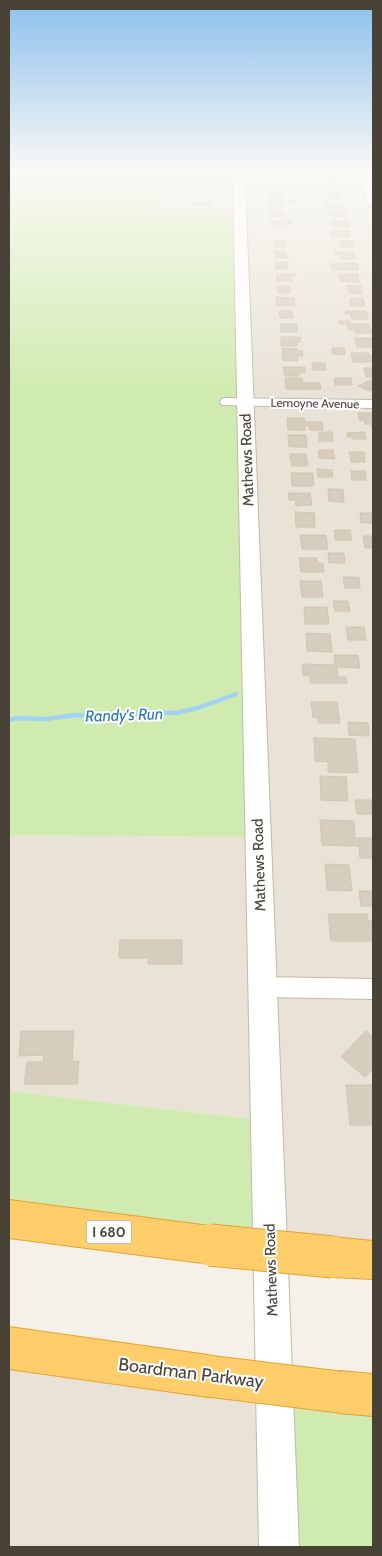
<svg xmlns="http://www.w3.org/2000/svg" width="382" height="1556" viewBox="0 0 382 1556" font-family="Cabin,sans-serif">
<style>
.residential{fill:#e9e3d7}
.green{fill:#d0ebb0}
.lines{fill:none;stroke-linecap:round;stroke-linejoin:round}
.stream{stroke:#a3d3f4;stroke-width:4.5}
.building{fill:#d7cdbe;stroke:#d2c5b0}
.minor-casing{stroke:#c1b9ab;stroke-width:2}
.tertiary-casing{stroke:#c1b9ab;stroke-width:2}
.motorway-casing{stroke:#e4a234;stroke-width:2}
.minor{fill:#fff;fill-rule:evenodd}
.tertiary{fill:#fff;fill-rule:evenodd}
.motorway{fill:#ffcd6a;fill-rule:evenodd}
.motorway-bridge-casing{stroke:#e4a234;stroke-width:43;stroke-linecap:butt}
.motorway-bridge{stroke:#ffcd6a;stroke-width:41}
.labels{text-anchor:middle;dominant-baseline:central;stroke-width:4;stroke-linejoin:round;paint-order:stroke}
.far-street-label{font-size:12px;fill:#494237;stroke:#fff}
.shield{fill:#fff;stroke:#807b73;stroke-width:1}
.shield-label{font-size:14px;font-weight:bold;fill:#494237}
.street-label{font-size:15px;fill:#494237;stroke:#fff}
.water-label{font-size:16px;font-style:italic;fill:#2979b2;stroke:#fff}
.near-street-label{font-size:18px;fill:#494237;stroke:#fff}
</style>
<rect width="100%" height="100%" fill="#f5f1e9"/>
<path class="residential" d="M 243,173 L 373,173 L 373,1260 L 268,1250 L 266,1121 L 9,1091 L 9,835 L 258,837 L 239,216 L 157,215 L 160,194 L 239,194 Z
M 9,1348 L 274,1384 L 279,1547 L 9,1547 Z"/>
<path class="green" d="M 9,173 L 233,173 L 239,194 L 160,194 L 157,215 L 240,216 L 258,837 L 9,835 Z
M 9,1091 L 267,1121 L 268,1250 L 9,1219 Z
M 274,1384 L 373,1395 L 373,1547 L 279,1547 Z"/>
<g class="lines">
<path class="stream" d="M 9,720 L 18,718 L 46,719 L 77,715 L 115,716 L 149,712 L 176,713 L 198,708 L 236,694"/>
</g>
<path class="building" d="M 266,174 L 293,174 L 294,178 L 267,180 Z
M 324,176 L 338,176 L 339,181 L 325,181 Z
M 327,182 L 339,182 L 340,189 L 326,189 L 325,184 L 328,184 Z
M 269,193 L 283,193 L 283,198 L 269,198 Z
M 327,193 L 340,193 L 342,199 L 329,199 Z
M 267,200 L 296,200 L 296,203 L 282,202 L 282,207 L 268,207 Z
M 193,202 L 210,202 L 210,206 L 193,206 Z
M 331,202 L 343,202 L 344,207 L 327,207 L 326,203 Z
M 271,211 L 282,211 L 283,217 L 271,217 Z
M 330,212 L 345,212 L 346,217 L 335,217 L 330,215 Z
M 271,221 L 292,221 L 293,224 L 286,224 L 286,227 L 272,227 Z
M 330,221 L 348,221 L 349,227 L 336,227 L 336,225 L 331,225 Z
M 330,231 L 349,231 L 350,237 L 331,236 Z
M 273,241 L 285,241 L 286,247 L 274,247 Z
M 339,241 L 352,241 L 353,247 L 341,247 Z
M 274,251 L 286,252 L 287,258 L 275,258 Z
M 335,252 L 354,252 L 355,259 L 340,259 L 339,254 L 335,254 Z
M 275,262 L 288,262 L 288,269 L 276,269 Z
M 341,263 L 357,263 L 358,270 L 332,270 L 331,264 Z
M 277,274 L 296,274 L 296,276 L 292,276 L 292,281 L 277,281 Z
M 342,274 L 358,274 L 359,282 L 340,281 L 339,275 Z
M 277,286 L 289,286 L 290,293 L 278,293 Z
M 346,286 L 361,286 L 362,294 L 350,293 Z
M 276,297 L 294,298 L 295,306 L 276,305 Z
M 350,298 L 363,298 L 365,306 L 351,306 Z
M 279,311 L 292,311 L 293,318 L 280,318 Z
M 345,311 L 366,311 L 368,319 L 352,319 L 350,314 L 345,314 Z
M 339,321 L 350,321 L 350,324 L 369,324 L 372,333 L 356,333 L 355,330 L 348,330 L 347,324 L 339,324 Z
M 280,324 L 297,324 L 297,332 L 281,332 Z
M 281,337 L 300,337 L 300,342 L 296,342 L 297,346 L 281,346 Z
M 355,338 L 371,338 L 373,347 L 357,347 Z
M 282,348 L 298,349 L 298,351 L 302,351 L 303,356 L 298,356 L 298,361 L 283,360 Z
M 332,348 L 344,348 L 345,355 L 332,354 Z
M 351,353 L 369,353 L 369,356 L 373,356 L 373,362 L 353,362 Z
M 312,363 L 325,363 L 326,370 L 313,370 Z
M 283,367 L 305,367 L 305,373 L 298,373 L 299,376 L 285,376 Z
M 364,368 L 373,368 L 373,377 L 366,377 Z
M 285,378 L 302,378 L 303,383 L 320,383 L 321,389 L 286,389 Z
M 334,378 L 351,378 L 352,385 L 335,385 Z
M 371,380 L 373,381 L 373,389 L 369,391 L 358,386 Z
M 358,413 L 372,413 L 373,431 L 371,424 L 365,424 L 364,420 L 359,420 Z
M 287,418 L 304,418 L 305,422 L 322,422 L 323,430 L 310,430 L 309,426 L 305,426 L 305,430 L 288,430 Z
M 319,432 L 332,432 L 333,441 L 319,441 Z
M 365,432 L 366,439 L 353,439 L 353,437 L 347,437 L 347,433 Z
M 288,435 L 306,435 L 307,447 L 289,447 Z
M 318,450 L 333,450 L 335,459 L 319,458 Z
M 349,452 L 364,452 L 365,462 L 351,462 Z
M 290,454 L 306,454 L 308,466 L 292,466 Z
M 317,469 L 332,470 L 333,477 L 318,477 Z
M 351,471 L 365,471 L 366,480 L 352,480 Z
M 291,473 L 313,473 L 314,486 L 292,486 Z
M 328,489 L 343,489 L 344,502 L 329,501 Z
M 288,493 L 310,493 L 312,505 L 296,506 L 295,500 L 289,500 Z
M 295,512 L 314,513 L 315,527 L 296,527 Z
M 360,513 L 373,513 L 373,523 L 361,523 Z
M 334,530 L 350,530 L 352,540 L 335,540 Z
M 300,535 L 326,535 L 328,549 L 302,549 Z
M 363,536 L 373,536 L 373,548 L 365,548 Z
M 328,553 L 344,553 L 345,563 L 329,563 Z
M 299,558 L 317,558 L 318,563 L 323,563 L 324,572 L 301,572 Z
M 343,577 L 359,577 L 360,588 L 345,588 Z
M 300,581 L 321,581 L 323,597 L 302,597 Z
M 333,601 L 348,601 L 350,611 L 335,611 Z
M 304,607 L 327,607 L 329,624 L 305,624 Z
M 346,627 L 364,627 L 366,640 L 348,640 Z
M 306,633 L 330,634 L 332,652 L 307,651 Z
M 334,655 L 358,655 L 360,668 L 337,667 L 338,677 L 346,677 L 347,683 L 310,683 L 310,676 L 303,675 L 302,664 L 335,665 Z
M 311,702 L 337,702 L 340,723 L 318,723 L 318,718 L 313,718 Z
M 348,722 L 368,723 L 369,736 L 349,735 Z
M 314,738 L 355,739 L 358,773 L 328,772 L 328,762 L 315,761 Z
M 320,776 L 346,777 L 348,801 L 321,800 Z
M 355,800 L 373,800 L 373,814 L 357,814 Z
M 320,820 L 354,821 L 355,838 L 373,838 L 373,858 L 360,858 L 359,846 L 322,845 Z
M 325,864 L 349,865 L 352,891 L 327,890 Z
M 359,891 L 373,891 L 373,906 L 361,906 Z
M 328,914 L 367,914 L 368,921 L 373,921 L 373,941 L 331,941 Z
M 120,940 L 182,940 L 182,964 L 148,964 L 148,958 L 119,958 Z
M 21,1031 L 74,1031 L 72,1062 L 79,1061 L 77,1084 L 24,1084 L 27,1062 L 43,1062 L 44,1055 L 19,1056 Z
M 366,1031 L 373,1037 L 373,1068 L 365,1077 L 341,1057 Z
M 346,1085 L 373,1085 L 373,1125 L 350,1125 Z"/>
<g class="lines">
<defs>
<path id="minor" d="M 361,173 L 369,173 L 373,188 L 373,207 L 368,204 Z
M 226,398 L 373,400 L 373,408 L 222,405 L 220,402 L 222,399 Z
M 263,977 L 373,979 L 373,999 L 263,997 L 255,994 L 252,987 L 255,980 Z"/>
<path id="tertiary" d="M 237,173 L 249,173 L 245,183 L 299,1547 L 259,1547 L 233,183 Z"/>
<path id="motorway" d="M 9,1200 L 210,1226 L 224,1231 L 229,1245 L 224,1259 L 210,1264 L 9,1238 Z
M 333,1237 L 373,1241 L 373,1279 L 333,1277 L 319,1271 L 313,1257 L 319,1243 Z
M 9,1327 L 208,1355 L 223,1361 L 229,1376 L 223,1391 L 208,1397 L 9,1369 Z
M 339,1371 L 373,1374 L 373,1416 L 339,1413 L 324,1407 L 318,1392 L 324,1377 Z"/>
</defs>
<use href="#minor" class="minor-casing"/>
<use href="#tertiary" class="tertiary-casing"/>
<use href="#motorway" class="motorway-casing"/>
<use href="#minor" class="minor"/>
<use href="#tertiary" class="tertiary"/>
<use href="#motorway" class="motorway"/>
<defs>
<path id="motorway-bridge" d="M 210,1245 L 333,1257
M 208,1376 L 339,1392"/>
</defs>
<use href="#motorway-bridge" class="motorway-bridge-casing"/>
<use href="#motorway-bridge" class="motorway-bridge"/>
</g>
<linearGradient id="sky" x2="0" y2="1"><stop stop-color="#8cc0ed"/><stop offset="0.44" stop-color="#faf9f5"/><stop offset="1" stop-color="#faf9f5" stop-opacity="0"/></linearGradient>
<rect width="382" height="391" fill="url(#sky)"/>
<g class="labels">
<g class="far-street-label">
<text transform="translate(315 403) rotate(1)">Lemoyne Avenue</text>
</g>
<rect class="shield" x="86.5" y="1220.5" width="45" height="23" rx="4"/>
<g class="shield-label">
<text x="109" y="1232">I 680</text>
</g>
<g class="street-label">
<text transform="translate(247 460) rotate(-92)">Mathews Road</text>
<text transform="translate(259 865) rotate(-92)">Mathews Road</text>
<text transform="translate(271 1270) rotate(-92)">Mathews Road</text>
</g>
<g class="water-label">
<text transform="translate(124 715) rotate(-2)">Randy's Run</text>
</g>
<g class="near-street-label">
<text transform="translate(191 1373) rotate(7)">Boardman Parkway</text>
</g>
</g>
<rect width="382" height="1556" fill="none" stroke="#494237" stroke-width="20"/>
</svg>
